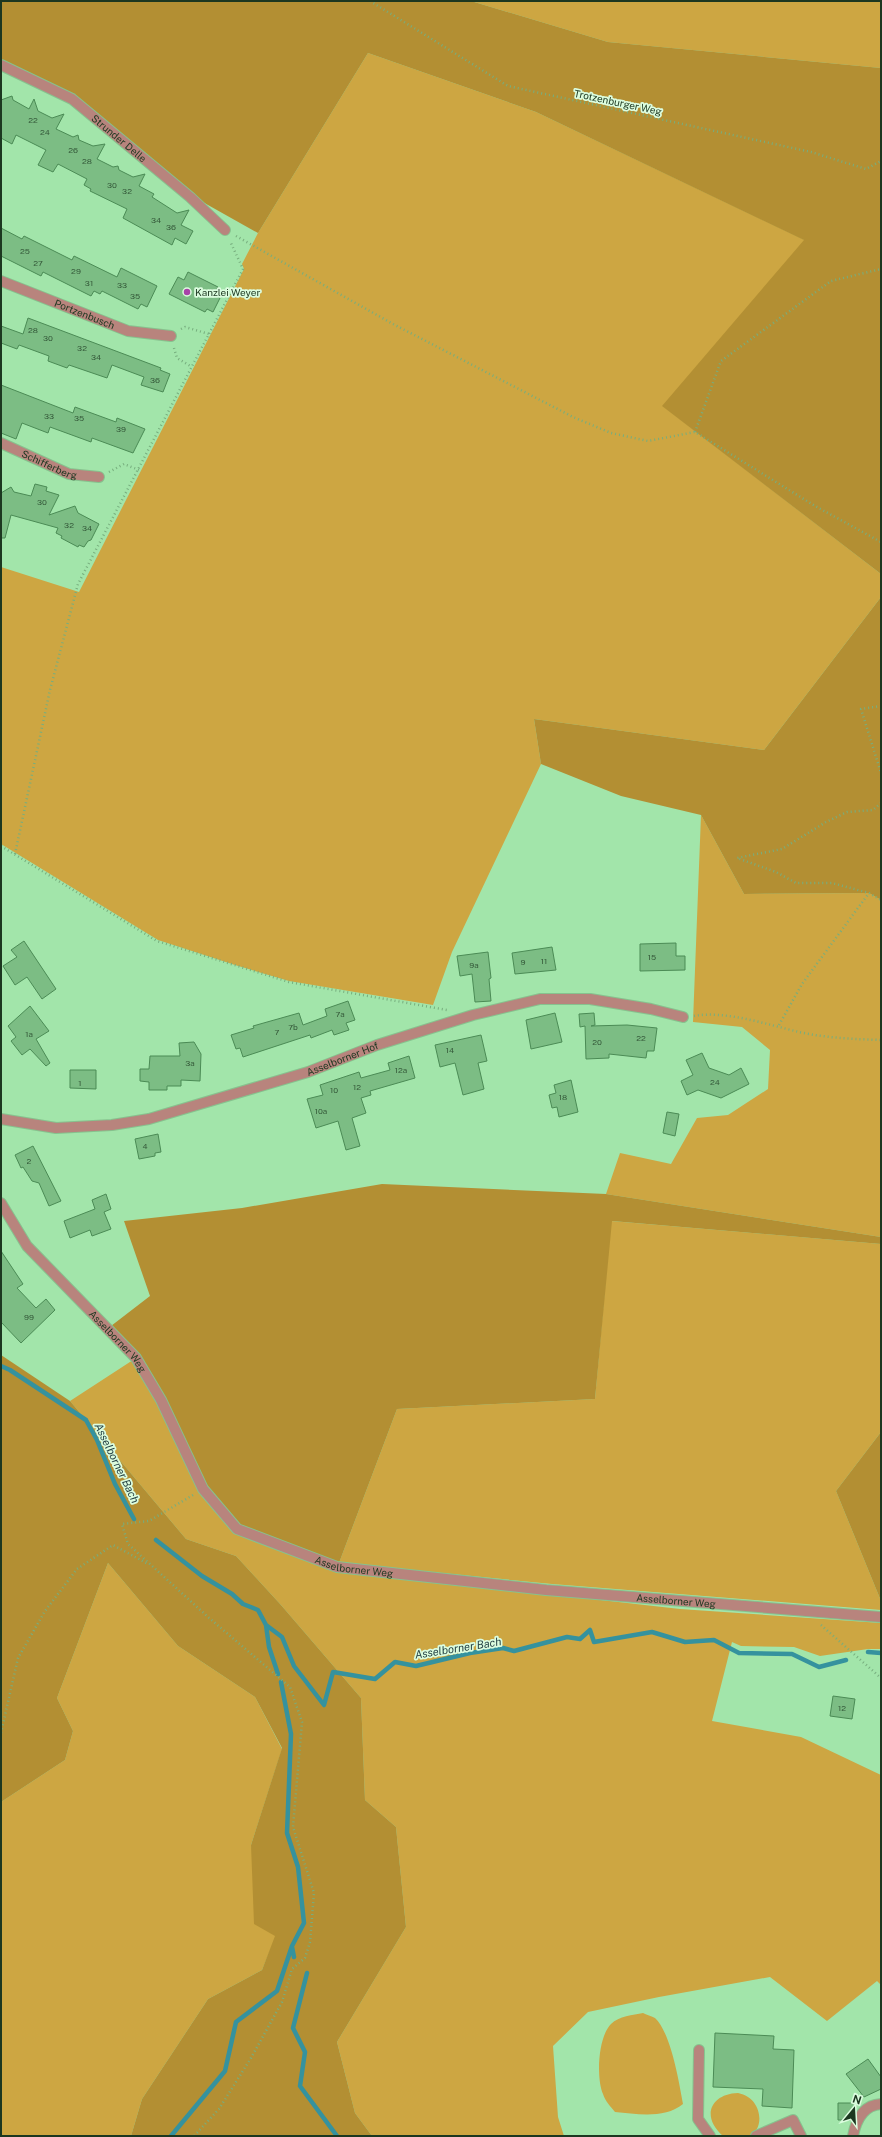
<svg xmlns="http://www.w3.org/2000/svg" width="882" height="2137" viewBox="0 0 882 2137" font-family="'Public Sans',sans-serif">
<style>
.green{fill:#cda642}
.forest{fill:#b38f33}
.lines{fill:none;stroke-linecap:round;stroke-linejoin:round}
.stream{stroke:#35929e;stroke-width:4.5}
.building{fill:#7cbd84;stroke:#4b8b55}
.minor-casing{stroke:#87c28e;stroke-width:12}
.path{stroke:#77ae7e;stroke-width:2.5;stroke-dasharray:1 3;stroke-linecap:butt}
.minor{stroke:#b8847d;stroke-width:10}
.poi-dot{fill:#a843a8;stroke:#dcfddf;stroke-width:1.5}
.labels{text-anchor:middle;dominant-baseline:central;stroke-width:3.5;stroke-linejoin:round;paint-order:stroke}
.number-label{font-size:8px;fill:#345839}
.street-label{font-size:10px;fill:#1c3720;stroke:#dcfddf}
.poi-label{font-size:10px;fill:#1c3720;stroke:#dcfddf;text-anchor:start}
.water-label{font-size:11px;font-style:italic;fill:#233f43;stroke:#dcfddf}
</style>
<rect width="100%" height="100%" fill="#a2e5aa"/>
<path class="green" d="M 471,1 L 881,1 L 881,68 L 608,42 Z
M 368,53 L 536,112 L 805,240 L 663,406 L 881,574 L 881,597 L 764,750 L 534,719 L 541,764 L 452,952 L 433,1005 L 289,981 L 235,965 L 158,940 L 1,844 L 1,567 L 79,592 L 244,269 L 242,264 L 258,233 Z
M 701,815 L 744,894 L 869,893 L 881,900 L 881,1237 L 606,1194 L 620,1153 L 671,1164 L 697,1118 L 728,1115 L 768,1089 L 770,1050 L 742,1027 L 693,1022 Z
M 611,1221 L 881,1244 L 881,1432 L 836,1491 L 881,1601 L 881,1610 L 552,1584 L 339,1563 L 397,1409 L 595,1399 Z
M 133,1360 L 337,1570 L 680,1609 L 881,1623 L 881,1649 L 868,1649 L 820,1656 L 794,1647 L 741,1646 L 732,1642 L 712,1721 L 801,1737 L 881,1775 L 881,1985 L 877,1981 L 827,2021 L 770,1977 L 659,1997 L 588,2012 L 553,2046 L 558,2117 L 564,2136 L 372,2136 L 355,2113 L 337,2042 L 406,1927 L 396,1827 L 365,1800 L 361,1698 L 281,1605 L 236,1556 L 186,1539 L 70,1401 Z
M 108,1563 L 178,1646 L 255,1697 L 282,1749 L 251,1845 L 276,1936 L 262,1970 L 208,1999 L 142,2099 L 131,2136 L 1,2136 L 1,1802 L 65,1760 L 73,1731 L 57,1698 Z
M 643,2013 C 646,2015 652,2016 655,2018 C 671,2033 679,2082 683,2104 C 665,2119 637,2114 615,2112 C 611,2107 605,2101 603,2094 C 596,2078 598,2037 611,2024 C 619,2016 633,2015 643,2013 Z
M 738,2093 C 764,2098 765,2132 748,2136 C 740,2137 730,2136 723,2136 C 701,2117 710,2094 738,2093 Z"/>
<path class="forest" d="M 1,1 L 471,1 L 608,42 L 881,68 L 881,574 L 662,406 L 804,240 L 536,112 L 368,53 L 258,233 L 192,196 L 68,102 L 1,69 Z
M 881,597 L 881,900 L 869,893 L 744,894 L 701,815 L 621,796 L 541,764 L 534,719 L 764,750 Z
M 382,1184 L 606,1194 L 881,1237 L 881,1244 L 612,1221 L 595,1399 L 397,1409 L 339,1563 L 240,1528 L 205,1487 L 165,1398 L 111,1326 L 150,1296 L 124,1221 L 242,1208 Z
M 1,1355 L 70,1401 L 186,1539 L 236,1556 L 281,1605 L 361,1698 L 365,1800 L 396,1827 L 406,1927 L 337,2042 L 355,2113 L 372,2136 L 131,2136 L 142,2099 L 208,1999 L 262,1970 L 275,1936 L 254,1924 L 251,1845 L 282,1748 L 255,1697 L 178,1646 L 108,1563 L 57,1698 L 73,1731 L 65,1760 L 1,1802 Z
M 881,1432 L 881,1601 L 836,1491 Z"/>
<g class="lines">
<path class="stream" d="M 1,1366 L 10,1370 L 86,1420 L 97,1440 L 115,1484 L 134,1519
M 156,1540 L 202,1576 L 232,1594 L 243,1604 L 258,1610 L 266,1625 L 282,1637 L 294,1666 L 324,1705 L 333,1672 L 375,1679 L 395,1662 L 416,1666 L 470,1653 L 503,1648 L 514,1651 L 567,1637 L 580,1639 L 590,1630 L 594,1642 L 652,1632 L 685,1642 L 714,1640 L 739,1653 L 792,1654 L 819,1667 L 846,1660
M 266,1625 L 269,1647 L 278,1674
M 868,1652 L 881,1653
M 292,1947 L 294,1957
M 307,1973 L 293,2028 L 305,2052 L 300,2086 L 337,2136
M 171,2136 L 225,2071 L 236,2022 L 277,1991 L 292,1946 L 304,1923 L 298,1867 L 287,1833 L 291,1734 L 281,1682"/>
</g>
<path class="building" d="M 12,96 L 13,100 L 29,109 L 34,99 L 38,111 L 52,118 L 64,114 L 56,129 L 73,137 L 78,135 L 79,140 L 93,146 L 105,144 L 97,159 L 113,167 L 118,166 L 119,170 L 133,177 L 145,174 L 139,186 L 154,194 L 152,197 L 177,213 L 189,210 L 181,225 L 193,231 L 186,244 L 175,238 L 172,245 L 123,218 L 127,209 L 90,191 L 91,189 L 84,185 L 87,179 L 58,164 L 53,172 L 38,165 L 46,150 L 16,135 L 12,144 L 1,138 L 1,100 Z
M 1,228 L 22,239 L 24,236 L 72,260 L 74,256 L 117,277 L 121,268 L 157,286 L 147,307 L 141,304 L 138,309 L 102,291 L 100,294 L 94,291 L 91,296 L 43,272 L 41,276 L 1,256 Z
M 188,272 L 218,287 L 214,295 L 220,298 L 213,312 L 207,309 L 205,312 L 169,294 L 178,277 L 184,280 Z
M 28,318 L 161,368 L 160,370 L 170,374 L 163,392 L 141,385 L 144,377 L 112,365 L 107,378 L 69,365 L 67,368 L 48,361 L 49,356 L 19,345 L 17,349 L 1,343 L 1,326 L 23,334 Z
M 1,385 L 73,413 L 75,407 L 116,422 L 117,418 L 145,429 L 133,453 L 92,438 L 91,442 L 50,427 L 48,433 L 22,423 L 16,439 L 1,433 Z
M 35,484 L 47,487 L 46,491 L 59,495 L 49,515 L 75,506 L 78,513 L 99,524 L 91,540 L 88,541 L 84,547 L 79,545 L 78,547 L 61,538 L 62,536 L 56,533 L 58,528 L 11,515 L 5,538 L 1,538 L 1,493 L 11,487 L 14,492 L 31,496 Z
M 24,941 L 56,989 L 42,999 L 27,977 L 15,985 L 3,966 L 17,957 L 11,950 Z
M 676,943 L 676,956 L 685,956 L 685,970 L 640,971 L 640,944 Z
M 552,947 L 556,970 L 515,974 L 512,953 Z
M 488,952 L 491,978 L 489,979 L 491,1001 L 475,1002 L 472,974 L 460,976 L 457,956 Z
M 348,1001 L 355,1020 L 346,1023 L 349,1030 L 334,1035 L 332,1030 L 311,1038 L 310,1035 L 243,1057 L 240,1048 L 236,1049 L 231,1035 L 254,1028 L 253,1026 L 299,1013 L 303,1025 L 327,1016 L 325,1009 Z
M 30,1006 L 49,1031 L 36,1039 L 50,1063 L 46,1066 L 30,1049 L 22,1055 L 11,1041 L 16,1037 L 8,1026 Z
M 555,1013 L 562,1042 L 531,1049 L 526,1020 Z
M 594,1013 L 595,1025 L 591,1026 L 627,1025 L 657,1028 L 654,1051 L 647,1051 L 646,1058 L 609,1054 L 609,1058 L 586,1059 L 585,1026 L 580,1027 L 579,1014 Z
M 481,1035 L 487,1061 L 478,1063 L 484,1089 L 463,1095 L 455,1063 L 440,1067 L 435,1045 Z
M 194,1042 L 201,1054 L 200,1081 L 181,1080 L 181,1086 L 167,1086 L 167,1090 L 149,1090 L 149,1082 L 140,1081 L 140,1069 L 149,1069 L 150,1056 L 180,1056 L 179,1043 Z
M 702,1053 L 709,1068 L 729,1075 L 741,1068 L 749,1084 L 721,1098 L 698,1090 L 687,1095 L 681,1081 L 693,1075 L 686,1060 Z
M 409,1056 L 415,1078 L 370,1091 L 371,1095 L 361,1098 L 366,1113 L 352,1118 L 360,1146 L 346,1150 L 338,1121 L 316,1128 L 307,1099 L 323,1095 L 320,1085 L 359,1072 L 361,1078 L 390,1070 L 388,1063 Z
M 70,1070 L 96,1070 L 96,1089 L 70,1088 Z
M 571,1080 L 578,1112 L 559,1117 L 557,1107 L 552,1108 L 549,1095 L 556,1093 L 554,1085 Z
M 667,1112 L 679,1114 L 675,1136 L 663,1133 Z
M 158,1134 L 161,1152 L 155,1153 L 155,1156 L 139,1159 L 135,1139 Z
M 33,1146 L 61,1201 L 49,1206 L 39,1183 L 32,1181 L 23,1167 L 21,1168 L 15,1155 Z
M 106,1194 L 111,1209 L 104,1212 L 111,1229 L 92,1236 L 90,1230 L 70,1238 L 64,1221 L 95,1209 L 92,1200 Z
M 1,1251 L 23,1284 L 17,1288 L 36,1308 L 46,1299 L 55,1310 L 21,1343 L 1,1322 Z
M 833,1696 L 855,1699 L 852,1719 L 830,1716 Z
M 715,2033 L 774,2036 L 773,2049 L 794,2050 L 792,2108 L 762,2106 L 763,2089 L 713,2087 Z
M 868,2059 L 881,2077 L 881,2089 L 864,2097 L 846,2074 Z
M 838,2103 L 855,2103 L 855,2112 L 851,2120 L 838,2120 Z"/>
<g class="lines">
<defs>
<g id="minor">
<path id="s1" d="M 1,65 L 72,99 L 190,197 L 225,230"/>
<path id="s2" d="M 1,281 L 128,331 L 171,336"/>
<path id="s3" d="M 1,443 L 69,474 L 99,477"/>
<path id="s4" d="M 1,1119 L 56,1128 L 112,1125 L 149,1119 L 308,1072 L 377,1045 L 473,1015 L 540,999 L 590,999 L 651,1009 L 683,1017"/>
<path id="s5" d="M 1,1203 L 27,1246 L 136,1358 L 161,1400 L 203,1489 L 237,1529 L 337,1567 L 546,1590 L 881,1617"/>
<path d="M 699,2050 L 698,2119 L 710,2136"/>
<path d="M 756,2136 L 793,2120 L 801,2136"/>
<path d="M 853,2136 C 856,2120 863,2105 881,2104"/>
</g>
</defs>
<use href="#minor" class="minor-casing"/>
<path class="path" d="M 370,1 L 508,86 L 811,152 L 866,169 L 881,161
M 236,236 L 393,324 L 573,417 L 611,433 L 648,441 L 695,432 L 815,506 L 881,542
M 181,329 L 185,327 L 209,334
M 174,348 L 177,358 L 192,367
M 695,432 L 721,361 L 831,281 L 881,269
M 109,472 L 124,464 L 139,470
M 881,706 L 861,709 L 881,773
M 881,803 L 873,810 L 847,812 L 826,822 L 782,849 L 737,858 L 776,872 L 796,883 L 832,883 L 869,893 L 881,900
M 1,846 L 157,941 L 289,982 L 447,1010
M 15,854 L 50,690 L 78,584 L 243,269 L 230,241
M 694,1016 C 725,1010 769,1025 799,1032 C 826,1038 853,1039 881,1040
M 779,1025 L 802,984 L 869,893
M 193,1495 L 149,1521 L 122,1524 L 128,1544 L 208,1617 L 290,1687 L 302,1722 L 293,1827 L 314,1893 L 310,1942 L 305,1958 L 292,1969 L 282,2002 L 251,2058 L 219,2109 L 194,2136
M 821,1625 L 881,1678
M 1,1733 L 18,1658 L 45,1611 L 77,1569 L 113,1545 L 148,1564"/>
<use href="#minor" class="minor"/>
</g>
<circle class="poi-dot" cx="187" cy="292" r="4"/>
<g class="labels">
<g class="number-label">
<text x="33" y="120">22</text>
<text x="45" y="132">24</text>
<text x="73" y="150">26</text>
<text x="87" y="161">28</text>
<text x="112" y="185">30</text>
<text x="127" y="191">32</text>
<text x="156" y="220">34</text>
<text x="171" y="227">36</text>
<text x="25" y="251">25</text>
<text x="38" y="263">27</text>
<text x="76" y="271">29</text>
<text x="89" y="283">31</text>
<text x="122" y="285">33</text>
<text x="135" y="296">35</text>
<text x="33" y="330">28</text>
<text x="48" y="338">30</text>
<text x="82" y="348">32</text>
<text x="96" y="357">34</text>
<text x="155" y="380">36</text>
<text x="49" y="416">33</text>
<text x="79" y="418">35</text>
<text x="121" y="429">39</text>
<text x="42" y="502">30</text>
<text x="69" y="525">32</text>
<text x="87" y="528">34</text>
<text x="652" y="957">15</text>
<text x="544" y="961">11</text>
<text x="523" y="962">9</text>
<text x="474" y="965">9a</text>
<text x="340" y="1014">7a</text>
<text x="293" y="1027">7b</text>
<text x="277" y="1032">7</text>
<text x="29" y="1034">1a</text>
<text x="641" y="1038">22</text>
<text x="597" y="1042">20</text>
<text x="450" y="1050">14</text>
<text x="190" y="1063">3a</text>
<text x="401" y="1070">12a</text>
<text x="715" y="1082">24</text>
<text x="80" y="1083">1</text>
<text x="357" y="1087">12</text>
<text x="334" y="1090">10</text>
<text x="563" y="1097">18</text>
<text x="321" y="1111">10a</text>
<text x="145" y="1146">4</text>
<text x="29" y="1161">2</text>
<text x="29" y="1317">99</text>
<text x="842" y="1708">12</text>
</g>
<g class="street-label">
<text transform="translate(618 102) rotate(12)">Trotzenburger Weg</text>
<text stroke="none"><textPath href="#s1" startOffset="140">Strunder Delle</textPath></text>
<text stroke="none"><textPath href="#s2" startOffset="90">Portzenbusch</textPath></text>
<text stroke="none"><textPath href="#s3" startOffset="53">Schifferberg</textPath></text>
<text stroke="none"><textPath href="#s4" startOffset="352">Asselborner Hof</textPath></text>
<text stroke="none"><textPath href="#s5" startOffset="182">Asselborner Weg</textPath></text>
<text stroke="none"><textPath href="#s5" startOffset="530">Asselborner Weg</textPath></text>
<text stroke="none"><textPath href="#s5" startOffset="854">Asselborner Weg</textPath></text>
</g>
<g class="poi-label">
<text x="195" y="292">Kanzlei Weyer</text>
</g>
<g class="water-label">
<text transform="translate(117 1463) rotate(64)">Asselborner Bach</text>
<text transform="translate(458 1648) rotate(-9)">Asselborner Bach</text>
</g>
</g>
<rect width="882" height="2137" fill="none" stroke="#1c3720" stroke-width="4"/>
<g transform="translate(854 2109) rotate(18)" stroke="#dcfddf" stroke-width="3" paint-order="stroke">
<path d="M0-3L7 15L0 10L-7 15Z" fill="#1c3720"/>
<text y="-6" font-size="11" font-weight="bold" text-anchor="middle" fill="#1c3720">N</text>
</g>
</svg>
